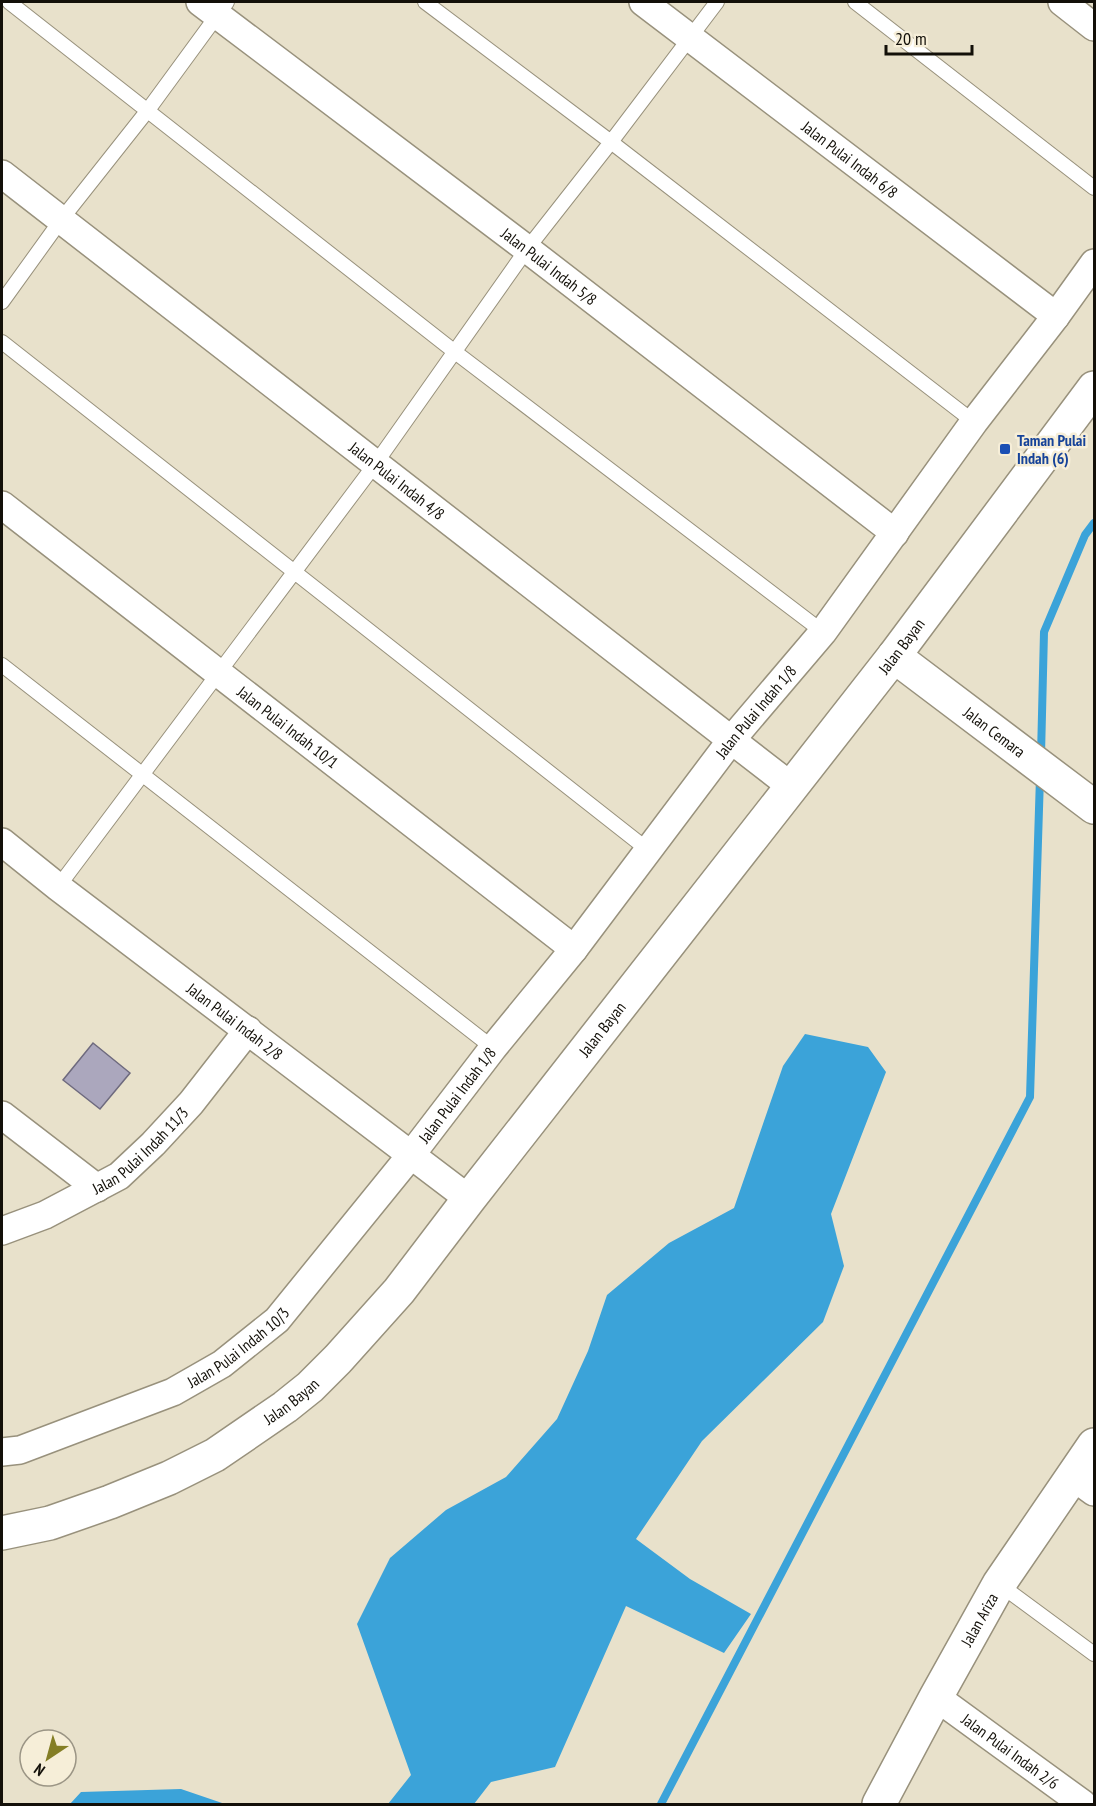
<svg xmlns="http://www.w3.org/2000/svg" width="1096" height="1806" viewBox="0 0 1096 1806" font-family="'PT Sans Narrow',sans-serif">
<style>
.water{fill:#3ba3d9}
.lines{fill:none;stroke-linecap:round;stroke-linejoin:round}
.stream{stroke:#3ba3d9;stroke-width:8}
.building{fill:#aba7bd;stroke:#6e6a7e;stroke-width:1.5}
.lane-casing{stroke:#98917c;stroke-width:16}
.street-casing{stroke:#98917c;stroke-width:30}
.secondary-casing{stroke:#98917c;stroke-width:36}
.lane{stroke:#fff;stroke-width:14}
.street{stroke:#fff;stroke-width:27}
.secondary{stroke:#fff;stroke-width:33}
.transit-dot{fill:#1a4fb4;stroke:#f6eed8;stroke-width:2}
.labels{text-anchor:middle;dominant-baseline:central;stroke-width:5;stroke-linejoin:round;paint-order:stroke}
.street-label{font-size:16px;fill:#131009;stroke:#f6eed8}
.transit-label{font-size:16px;font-weight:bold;fill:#164399;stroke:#f6eed8;text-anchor:start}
</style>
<rect width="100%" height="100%" fill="#e8e1cb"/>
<path class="water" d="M 805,1034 L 868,1047 L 886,1072 L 831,1214 L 844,1266 L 823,1322 L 702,1441 L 636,1539 L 690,1579 L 751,1614 L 724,1653 L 626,1606 L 555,1767 L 491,1782 L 474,1804 L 388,1804 L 411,1775 L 357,1624 L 390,1558 L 446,1510 L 506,1477 L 557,1419 L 588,1351 L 607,1295 L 669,1243 L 734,1208 L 783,1066 Z
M 181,1789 L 225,1804 L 70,1804 L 81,1792 Z"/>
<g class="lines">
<path class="stream" d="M 1041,755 L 1044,632 L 1085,535 L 1094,523
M 661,1804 L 1030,1097 L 1040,777"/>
</g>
<path class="building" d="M 93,1043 L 130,1073 L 100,1109 L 63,1080 Z"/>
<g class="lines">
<defs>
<path id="lane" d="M 9,2 L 455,352 L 823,632
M 425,2 L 611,142 L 974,422
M 855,2 L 1094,188
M 2,302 L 61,220 L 148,110 L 227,2
M 2,342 L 648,850
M 2,665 L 493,1048
M 58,887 L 376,463 L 527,249 L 611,142 L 717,2
M 999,1584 L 1094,1654"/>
<g id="street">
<path id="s1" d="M 200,2 L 527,249 L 895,533"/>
<path id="s2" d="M 643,2 L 1056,316"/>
<path d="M 1062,2 L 1094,27"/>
<path id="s3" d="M 2,174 L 792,787"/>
<path id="s4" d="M 2,505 L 574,949"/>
<path id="s5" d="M 2,842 L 58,887 L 469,1199"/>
<path d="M 2,1115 L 97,1188"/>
<path id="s6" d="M 2,1231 L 45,1215 L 119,1176 L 153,1144 L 191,1103 L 248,1030"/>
<path id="s7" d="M 2,1452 L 20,1450 L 173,1392 L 222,1364 L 277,1320 L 411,1155 L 493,1048 L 574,949 L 732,739 L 823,632 L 974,422 L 1056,316 L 1094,263"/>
<path d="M 1072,1476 L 1094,1492"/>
<path id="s8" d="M 936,1697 L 1083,1804"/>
</g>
<g id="secondary">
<path id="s9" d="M 894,656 L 1094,807"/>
<path id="s10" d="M 2,1533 L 50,1523 L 110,1502 L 169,1478 L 215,1455 L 285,1407 L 310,1387 L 338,1359 L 399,1291 L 469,1199 L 894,656 L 1094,388"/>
<path id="s11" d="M 879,1804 L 936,1697 L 999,1584 L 1094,1445"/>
</g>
</defs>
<use href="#lane" class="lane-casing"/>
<use href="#street" class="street-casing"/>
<use href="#secondary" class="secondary-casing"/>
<use href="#lane" class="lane"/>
<use href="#street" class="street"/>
<use href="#secondary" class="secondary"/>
</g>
<rect class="transit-dot" x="999" y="443" width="12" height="12" rx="3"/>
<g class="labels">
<g class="street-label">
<text stroke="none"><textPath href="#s2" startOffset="260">Jalan Pulai Indah 6/8</textPath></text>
<text stroke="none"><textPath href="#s1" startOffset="438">Jalan Pulai Indah 5/8</textPath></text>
<text stroke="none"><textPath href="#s3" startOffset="500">Jalan Pulai Indah 4/8</textPath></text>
<text stroke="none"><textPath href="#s10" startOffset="1293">Jalan Bayan</textPath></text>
<text stroke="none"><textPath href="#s7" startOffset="1083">Jalan Pulai Indah 1/8</textPath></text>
<text stroke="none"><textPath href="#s4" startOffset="362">Jalan Pulai Indah 10/1</textPath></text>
<text stroke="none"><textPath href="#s9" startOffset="126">Jalan Cemara</textPath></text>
<text stroke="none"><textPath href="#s5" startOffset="294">Jalan Pulai Indah 2/8</textPath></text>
<text stroke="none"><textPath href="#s10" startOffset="807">Jalan Bayan</textPath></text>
<text stroke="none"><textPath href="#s7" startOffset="597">Jalan Pulai Indah 1/8</textPath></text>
<text stroke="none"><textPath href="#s6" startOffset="162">Jalan Pulai Indah 11/3</textPath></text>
<text stroke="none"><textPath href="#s7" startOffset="261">Jalan Pulai Indah 10/3</textPath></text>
<text stroke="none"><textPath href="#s10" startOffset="321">Jalan Bayan</textPath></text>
<text stroke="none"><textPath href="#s11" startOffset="210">Jalan Ariza</textPath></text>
<text stroke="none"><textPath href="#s8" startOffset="92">Jalan Pulai Indah 2/6</textPath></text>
</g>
<g class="transit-label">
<text x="1017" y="440">Taman Pulai<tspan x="1017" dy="18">Indah (6)</tspan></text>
</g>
</g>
<rect width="1096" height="1806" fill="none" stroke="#131009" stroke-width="6"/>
<g transform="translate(48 1758) rotate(216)"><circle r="28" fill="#f6eed8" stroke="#9b9585" stroke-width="1.5"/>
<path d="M0-4.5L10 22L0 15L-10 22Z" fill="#847e25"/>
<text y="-9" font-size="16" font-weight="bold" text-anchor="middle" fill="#131009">N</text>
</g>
<path d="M886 45v9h86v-9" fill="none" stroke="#131009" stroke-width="3"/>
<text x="895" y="45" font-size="18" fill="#131009" stroke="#f6eed8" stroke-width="4.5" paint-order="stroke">20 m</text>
</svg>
